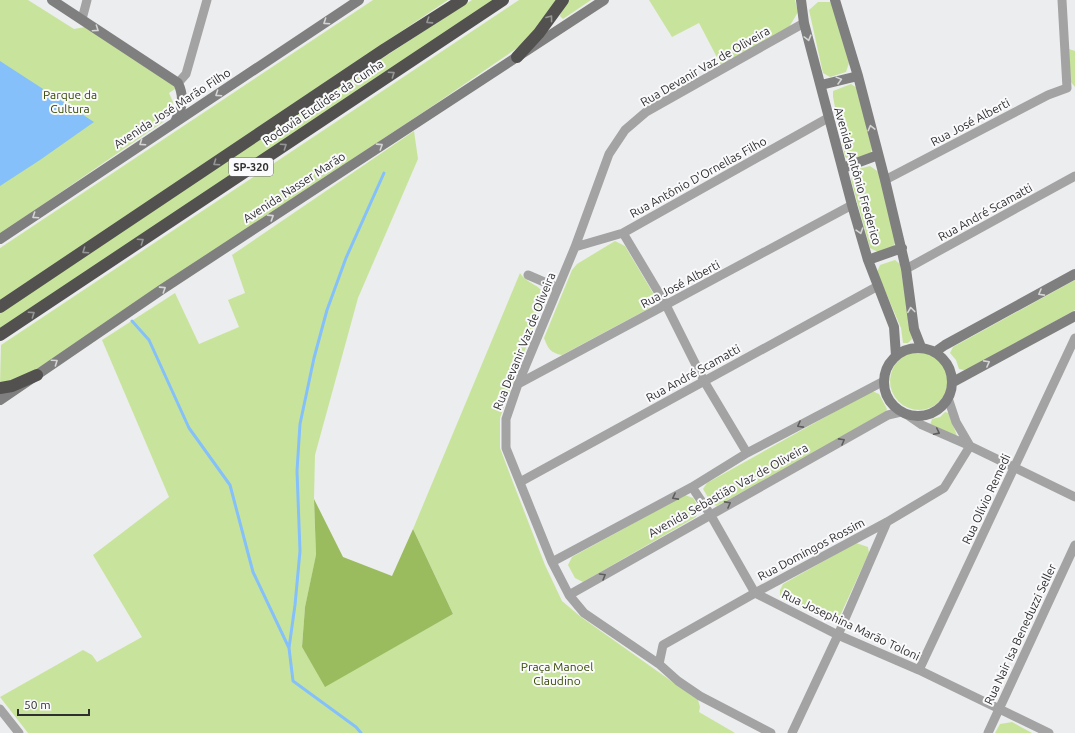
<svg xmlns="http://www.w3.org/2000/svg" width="1075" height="733" viewBox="0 0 1075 733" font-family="Ubuntu,sans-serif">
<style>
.green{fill:#c8e49c}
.forest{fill:#9abc5e}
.water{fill:#85c0fa}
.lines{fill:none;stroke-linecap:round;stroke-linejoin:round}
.stream{stroke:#85c0fa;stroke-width:3}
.street{stroke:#a4a3a3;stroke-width:9}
.secondary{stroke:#807f7f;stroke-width:10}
.highway{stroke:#525150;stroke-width:12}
.oneway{stroke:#959595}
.oneway2{stroke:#d5d5d6}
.oneway3{stroke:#5e5d5d}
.labels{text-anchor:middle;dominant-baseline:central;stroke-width:4;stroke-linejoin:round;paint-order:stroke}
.shield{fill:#fafafc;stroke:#6c6c6c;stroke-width:1}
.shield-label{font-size:11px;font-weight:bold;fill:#2f2f2f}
.street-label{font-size:12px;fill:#2f2f2f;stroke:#fafafc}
.park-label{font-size:12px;fill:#354900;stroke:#fafafc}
</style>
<rect width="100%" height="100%" fill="#ecedee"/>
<path class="green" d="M 0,0 L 28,0 L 74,29 L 85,27 L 174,86 L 175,89 L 169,93 L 173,102 L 170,112 L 163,122 L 0,234 Z
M 373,0 L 448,0 L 0,301 L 0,248 Z
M 472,0 L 495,0 L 0,330 L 0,313 C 158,209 313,102 472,0 Z
M 519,0 L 560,0 L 529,40 L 431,107 L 20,380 L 0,384 L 1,345 Z
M 568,0 L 591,0 L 563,19 L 560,16 L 562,9 Z
M 649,0 L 795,0 L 798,12 L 788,29 L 721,65 L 699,23 L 672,37 Z
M 818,2 L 830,2 L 836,10 L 849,63 L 846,72 L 830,77 L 823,73 L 809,10 Z
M 1069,49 L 1075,51 L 1075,87 L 1070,81 Z
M 851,84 L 857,88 L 872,149 L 870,155 L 850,160 L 845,157 L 833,97 L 833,91 Z
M 414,131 L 418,159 L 358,298 L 315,455 L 314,499 L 316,556 L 305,607 L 302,647 L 325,686 L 453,614 L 413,529 L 520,273 C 527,284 540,284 545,296 L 500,418 L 500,448 L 514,485 L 545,565 L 562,601 L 581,617 L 698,700 L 700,707 L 699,712 L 735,733 L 28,733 L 0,697 L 83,650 L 92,655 L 97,662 L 142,637 L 93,555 L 169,497 L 102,340 L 175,293 L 199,344 L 239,327 L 228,300 L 245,293 L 232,255 Z
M 870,166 L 880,173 L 896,241 L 893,247 L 878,252 L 870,248 L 851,180 L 854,170 Z
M 615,241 L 625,246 L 656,298 L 650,308 L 562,355 C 551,353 548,349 544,338 L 572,270 L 577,264 Z
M 895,260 L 900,264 L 912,339 L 908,343 L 903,343 L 901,328 L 877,272 L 880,265 Z
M 1075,280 L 1075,310 L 971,368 L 964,370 L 959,369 L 956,360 L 950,353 L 953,347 Z
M890 381a29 29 0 1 1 58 0a29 29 0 1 1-58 0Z
M 872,391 L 879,394 L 887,409 L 885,414 L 717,506 L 712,504 L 703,489 L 707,483 Z
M 945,412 L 949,413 L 957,436 L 930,425 L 932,419 L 940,417 Z
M 685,495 L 693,498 L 699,507 L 696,517 L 583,582 L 575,578 L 568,565 L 572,557 Z
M 856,543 L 868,547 L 869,553 L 839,618 L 835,622 L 785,601 L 780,596 L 780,590 L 783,584 Z
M 1012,722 L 1032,733 L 1033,733 L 995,733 L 1000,724 Z"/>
<path class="forest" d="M 314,499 L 343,557 L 392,576 L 413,529 L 453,614 L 325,687 L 302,647 L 305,607 L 316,555 Z"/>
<path class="water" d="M 0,61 L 94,122 L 40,160 L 0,186 Z"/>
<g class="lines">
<path class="stream" d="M 132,321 L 149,340 L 189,428 L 230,485 L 253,572 L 289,648 L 293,681 L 356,727 L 361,733
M 289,648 L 295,605 L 300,551 L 297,471 L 300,424 L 314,358 L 327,310 L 346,258 L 384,173"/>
<path class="street" d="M 1062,0 L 1067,88
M 82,19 L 87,0
M 178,83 L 186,74 L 207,0
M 885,180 L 1048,95 L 1067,88
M 623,233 L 666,305 L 704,381 L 747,453
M 575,247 L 623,233 L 828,118
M 906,269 L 1075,176
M 528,275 L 558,288
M 518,384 L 852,205
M 948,398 L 956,422 L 970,446
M 906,414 L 922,425 L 970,446 L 1075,497
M 520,482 L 878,286
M 692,487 L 710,514 L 755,593 L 838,635 L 919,670 L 1049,733
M 552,562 L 692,487 L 747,453 L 884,381
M 569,595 L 888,415 L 901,412
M 659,664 L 663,645 L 755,593 L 887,522 L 944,488 L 970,446
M 919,670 L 1075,338
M 0,709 L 19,733
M 771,733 L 700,696 L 678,681 L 659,664 L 584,613 L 569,595 L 552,562 L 506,448 L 506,419 L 518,384 L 575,247 L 609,154 L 625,130 L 646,112 L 804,23
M 792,733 L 838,635 L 887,522
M 988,733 L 1075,545"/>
<path class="secondary" d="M 52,0 L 178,83 C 185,98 182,108 175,122
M 801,0 L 804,23 L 852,205 L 868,260 L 894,327 L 896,356
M 835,0 L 858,76 L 885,180 L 906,269 L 914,329 L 921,347
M 821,85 L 858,76
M 843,168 L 878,155
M 0,239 L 359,0
M 868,260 L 902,248
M884 382a34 34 0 1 1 68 0a34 34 0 1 1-68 0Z
M 935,352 L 945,345 L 1075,274
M 953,382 L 1075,316
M 0,400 L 161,290 L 604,0"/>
<path class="highway" d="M 517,57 L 539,33 L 563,0
M 0,307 L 385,49 L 462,0
M 0,335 L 503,0
M 0,388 L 12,386 L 37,375"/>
</g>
<defs><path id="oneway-chevron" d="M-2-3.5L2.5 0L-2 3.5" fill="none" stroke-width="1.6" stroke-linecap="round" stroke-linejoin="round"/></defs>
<g class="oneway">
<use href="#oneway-chevron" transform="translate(550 18) rotate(-53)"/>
<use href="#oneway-chevron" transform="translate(429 21) rotate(147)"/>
<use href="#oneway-chevron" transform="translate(392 74) rotate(-34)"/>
<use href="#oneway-chevron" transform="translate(284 146) rotate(-34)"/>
<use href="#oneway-chevron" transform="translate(216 163) rotate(146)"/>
<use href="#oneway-chevron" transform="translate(141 241) rotate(-34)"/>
<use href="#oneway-chevron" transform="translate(85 251) rotate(146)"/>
<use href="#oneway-chevron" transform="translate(32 314) rotate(-34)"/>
</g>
<g class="oneway2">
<use href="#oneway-chevron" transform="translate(326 22) rotate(146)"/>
<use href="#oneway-chevron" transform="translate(96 29) rotate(34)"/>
<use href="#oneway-chevron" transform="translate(808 38) rotate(75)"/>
<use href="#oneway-chevron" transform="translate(839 80) rotate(-15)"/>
<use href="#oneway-chevron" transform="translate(218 94) rotate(146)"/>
<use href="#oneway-chevron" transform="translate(871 128) rotate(-104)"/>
<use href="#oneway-chevron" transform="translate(142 143) rotate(146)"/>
<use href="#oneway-chevron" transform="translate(380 146) rotate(-33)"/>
<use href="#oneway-chevron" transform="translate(35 216) rotate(146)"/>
<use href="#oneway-chevron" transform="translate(271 217) rotate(-33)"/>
<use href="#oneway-chevron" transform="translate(860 231) rotate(73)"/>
<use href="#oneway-chevron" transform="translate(163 289) rotate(-33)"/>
<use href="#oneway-chevron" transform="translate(1041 293) rotate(151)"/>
<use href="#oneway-chevron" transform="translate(911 310) rotate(-97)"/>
<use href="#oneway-chevron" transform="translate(55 362) rotate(-35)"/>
<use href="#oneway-chevron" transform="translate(987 363) rotate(-28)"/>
</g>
<g class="oneway3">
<use href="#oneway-chevron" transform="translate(800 425) rotate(152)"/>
<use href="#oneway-chevron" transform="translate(937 432) rotate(26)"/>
<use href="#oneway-chevron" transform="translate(842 441) rotate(-29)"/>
<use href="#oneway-chevron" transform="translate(675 497) rotate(152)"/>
<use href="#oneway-chevron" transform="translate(728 504) rotate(-29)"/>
<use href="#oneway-chevron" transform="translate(603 576) rotate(-30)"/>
</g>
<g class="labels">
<rect class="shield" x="229" y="158" width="44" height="18" rx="3"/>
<g class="shield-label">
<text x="251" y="167">SP-320</text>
</g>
<g class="street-label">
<text transform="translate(705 66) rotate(-30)">Rua Devanir Vaz de Oliveira</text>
<text transform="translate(323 102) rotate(-34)">Rodovia Euclides da Cunha</text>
<text transform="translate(172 108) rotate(-33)">Avenida José Marão Filho</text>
<text transform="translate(970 122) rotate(-28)">Rua José Alberti</text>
<text transform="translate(858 176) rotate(74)">Avenida Antônio Frederico</text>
<text transform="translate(698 177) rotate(-29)">Rua Antônio D'Ornellas Filho</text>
<text transform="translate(294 187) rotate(-33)">Avenida Nasser Marão</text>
<text transform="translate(985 212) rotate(-29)">Rua André Scamatti</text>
<text transform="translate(680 284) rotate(-28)">Rua José Alberti</text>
<text transform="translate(524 341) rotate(-68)">Rua Devanir Vaz de Oliveira</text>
<text transform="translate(693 373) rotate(-29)">Rua André Scamatti</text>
<text transform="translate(728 490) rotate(-29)">Avenida Sebastião Vaz de Oliveira</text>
<text transform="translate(986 499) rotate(-65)">Rua Olívio Remedi</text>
<text transform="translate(811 549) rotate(-28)">Rua Domingos Rossim</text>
<text transform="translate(851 625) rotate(25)">Rua Josephina Marão Toloni</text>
<text transform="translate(1020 634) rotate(-65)">Rua Nair Isa Beneduzzi Seller</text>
</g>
<g class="park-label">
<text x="70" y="94">Parque da<tspan x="70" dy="14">Cultura</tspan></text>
<text x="557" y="666">Praça Manoel<tspan x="557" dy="14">Claudino</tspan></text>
</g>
</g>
<path d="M18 709v6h71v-6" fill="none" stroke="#2f2f2f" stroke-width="2"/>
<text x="24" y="709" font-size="12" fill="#2f2f2f" stroke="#fafafc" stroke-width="3" paint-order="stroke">50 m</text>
</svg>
